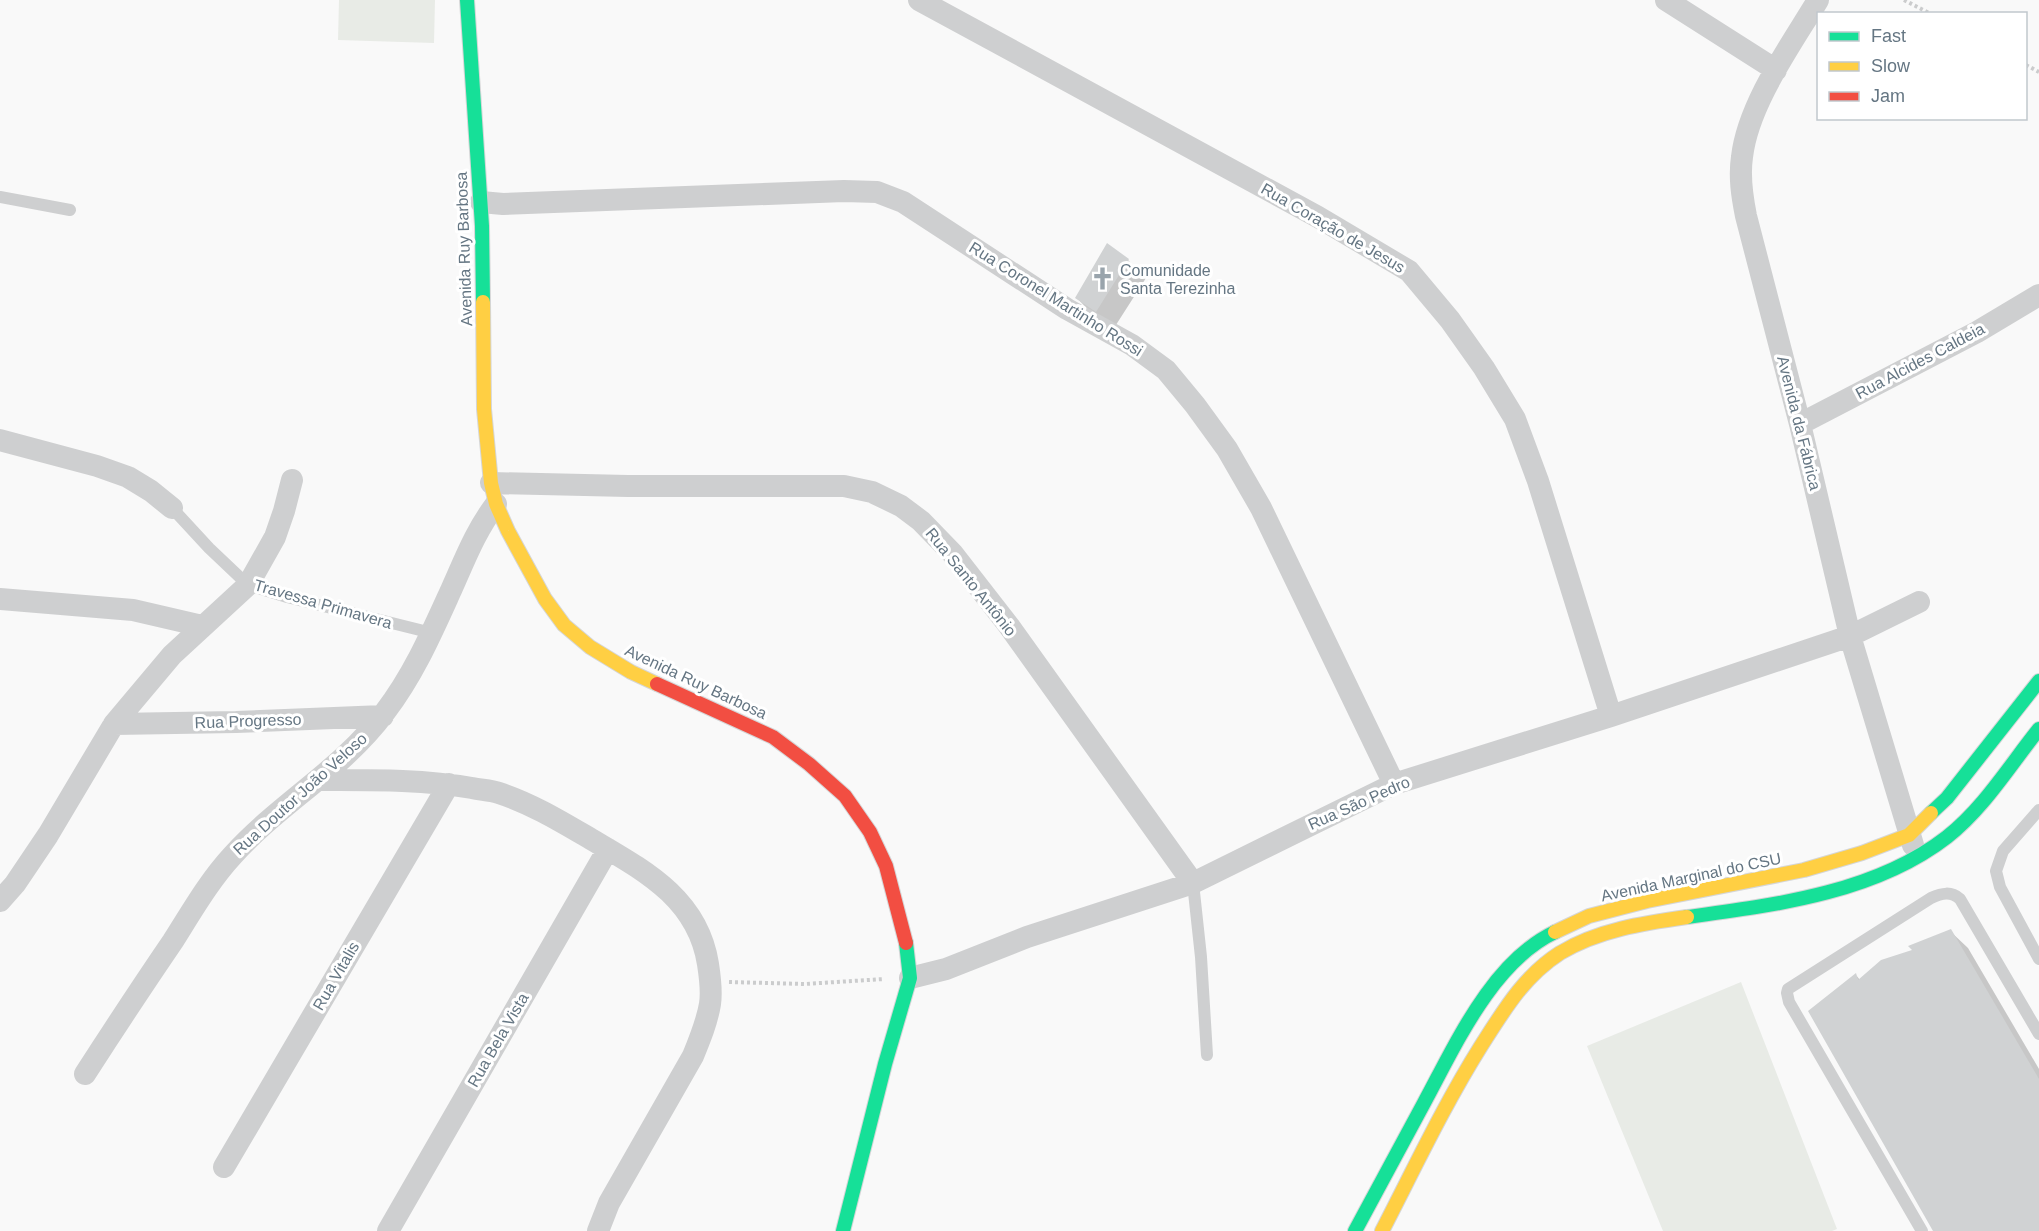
<svg xmlns="http://www.w3.org/2000/svg" width="2039" height="1231" viewBox="0 0 2039 1231" font-family="Arial,sans-serif">
<style>
.green{fill:#e8ebe6}
.shadow{fill:#0003}
.building{fill:#d0d2d3}
.lines{fill:none;stroke-linecap:round;stroke-linejoin:round}
.fast-casing{stroke:#d5d6d7;stroke-width:16}
.slow-casing{stroke:#d5d6d7;stroke-width:16}
.jam-casing{stroke:#d5d6d7;stroke-width:16}
.path{stroke:#cbcccd;stroke-width:4;stroke-dasharray:3 3;stroke-linecap:butt}
.lane{stroke:#cecfd0;stroke-width:12}
.street{stroke:#cecfd0;stroke-width:22}
.fast{stroke:#16e098;stroke-width:14}
.slow{stroke:#ffcf43;stroke-width:14}
.jam{stroke:#f24e42;stroke-width:14}
.labels{text-anchor:middle;dominant-baseline:central;stroke-width:6;stroke-linejoin:round;paint-order:stroke}
.street-label{font-size:16px;fill:#657683;stroke:#fff}
.poi-label{font-size:16px;fill:#657683;stroke:#fff;text-anchor:start}
</style>
<rect width="100%" height="100%" fill="#f9f9f9"/>
<path class="green" d="M 339,0 L 435,0 L 434,43 L 338,40 Z
M 1741,982 L 1837,1229 L 1832,1231 L 1663,1231 L 1587,1046 Z"/>
<path class="shadow" d="M 1107,245 L 1128,260 L 1146,278 L 1114,328 L 1094,316 L 1077,298 Z
M 1950,931 L 1968,948 L 2039,1069 L 2039,1231 L 1934,1231 L 1856,975 L 1860,980 Z"/>
<path class="building" d="M 1107,243 L 1129,259 L 1096,312 L 1075,298 Z
M 1951,929 L 2039,1079 L 2039,1231 L 1933,1231 L 1808,1011 L 1856,973 L 1858,980 L 1881,960 L 1912,950 L 1908,946 Z"/>
<g class="lines">
<defs>
<path id="fast" d="M 467,0 L 482,226 L 483,302
M 1931,813 L 1947,798 L 2039,681
M 1687,917 C 1775,905 1875,893 1947,837 C 1984,808 2010,765 2039,729
M 843,1231 L 885,1064 L 910,978 L 906,943
M 1355,1231 C 1378,1188 1401,1145 1424,1103 C 1456,1044 1492,962 1555,932"/>
<path id="slow" d="M 483,302 L 484,409 L 491,483 L 496,504 L 508,531 L 545,599 L 564,625 L 590,647 L 631,672 L 657,684
M 1555,932 L 1589,916 L 1647,901 L 1804,870 L 1862,853 L 1909,835 L 1931,813
M 1382,1231 C 1414,1169 1444,1105 1481,1046 C 1504,1010 1524,976 1560,953 C 1598,930 1644,923 1687,917"/>
<path id="jam" d="M 657,684 L 773,737 L 809,764 L 845,796 L 870,832 L 886,866 L 906,943"/>
</defs>
<use href="#fast" class="fast-casing"/>
<use href="#slow" class="slow-casing"/>
<use href="#jam" class="jam-casing"/>
<path class="path" d="M 1904,0 L 1931,14
M 2026,65 L 2039,72
M 729,982 L 805,984 L 884,979"/>
<path class="lane" d="M 0,197 L 70,210
M 172,508 L 209,548 L 248,585 L 287,597 L 432,633
M 2039,810 L 2003,851 L 1996,871 L 2000,887 L 2039,959
M 1193,883 L 1201,957 L 1207,1055
M 1922,1231 L 1789,1002 L 1787,993 L 1788,989 L 1931,898 C 1942,893 1951,891 1960,899 L 2039,1034"/>
<path class="street" d="M 919,0 L 1318,217 L 1409,271 L 1450,320 L 1484,368 L 1515,419 L 1538,481 L 1611,716
M 1666,0 L 1776,70
M 1818,0 C 1791,45 1748,104 1742,157 C 1739,177 1742,196 1746,216 L 1800,424 L 1850,636 L 1913,845
M 481,202 L 503,204 L 844,191 L 877,192 L 903,202 L 1067,309 L 1132,345 L 1166,370 L 1195,405 L 1227,449 L 1261,508 L 1394,784
M 1800,424 L 1977,332 L 2039,295
M 0,440 L 97,466 L 128,477 L 151,491 L 172,508
M 491,483 L 628,486 L 844,486 L 872,492 L 901,506 L 921,521 L 953,554 L 1009,626 L 1193,883
M 0,599 L 133,610 L 202,626
M 114,724 L 236,722 L 383,716
M 318,780 C 369,780 422,779 472,788 C 481,790 490,790 499,793 C 533,804 565,824 596,842 C 647,872 698,900 708,964 C 710,977 712,991 710,1004 C 707,1022 700,1039 693,1056 L 609,1203 L 598,1231
M 0,901 L 15,884 L 48,835 L 114,724 L 172,655 L 248,585 L 275,537 L 284,511 L 292,480
M 910,978 L 946,969 L 1027,937 L 1193,883 L 1394,784 L 1611,716 L 1850,636 L 1919,602
M 85,1074 C 114,1029 143,985 173,941 C 192,911 209,881 233,855 C 280,803 343,769 385,712 C 414,674 432,632 452,588 C 465,559 476,530 496,504
M 224,1167 L 449,784
M 388,1231 L 608,849"/>
<use href="#fast" class="fast"/>
<use href="#slow" class="slow"/>
<use href="#jam" class="jam"/>
</g>
<defs>
<symbol id="church-bare" viewBox="-9 -9 18 18"><path d="M-1.2-6h2.4v3.5h3.3v2.4h-3.3V6h-2.4V-.1h-3.3v-2.4h3.3Z" fill="#99a4ac" stroke="#fff" stroke-width="2.5" paint-order="stroke"/></symbol>
</defs>
<g fill-rule="evenodd">
<use href="#church-bare" x="1086" y="262" width="33" height="33"/>
</g>
<g class="labels">
<g class="street-label">
<text transform="translate(1333 228) rotate(30)">Rua Coração de Jesus</text>
<text transform="translate(464 249) rotate(-92)">Avenida Ruy Barbosa</text>
<text transform="translate(1056 299) rotate(32)">Rua Coronel Martinho Rossi</text>
<text transform="translate(1920 361) rotate(-28)">Rua Alcides Caldeia</text>
<text transform="translate(1799 423) rotate(76)">Avenida da Fábrica</text>
<text transform="translate(971 582) rotate(51)">Rua Santo Antônio</text>
<text transform="translate(323 604) rotate(16)">Travessa Primavera</text>
<text transform="translate(696 682) rotate(25)">Avenida Ruy Barbosa</text>
<text transform="translate(248 721) rotate(-2)">Rua Progresso</text>
<text transform="translate(300 794) rotate(-42)">Rua Doutor João Veloso</text>
<text transform="translate(1359 803) rotate(-24)">Rua São Pedro</text>
<text transform="translate(1691 877) rotate(-12)">Avenida Marginal do CSU</text>
<text transform="translate(336 976) rotate(-60)">Rua Vitalis</text>
<text transform="translate(498 1040) rotate(-60)">Rua Bela Vista</text>
</g>
<g class="poi-label">
<text x="1120" y="270">Comunidade<tspan x="1120" dy="18">Santa Terezinha</tspan></text>
</g>
</g>
<rect x="1817" y="12" width="210" height="108" fill="#ffffff" stroke="#c1c8cd" stroke-width="1.5"/>
<rect x="1829" y="32" width="30" height="9" fill="#16e098" stroke="#c1c8cd" stroke-width="1.5"/>
<text x="1871" y="42" font-size="18" fill="#657683">Fast</text>
<rect x="1829" y="62" width="30" height="9" fill="#ffcf43" stroke="#c1c8cd" stroke-width="1.5"/>
<text x="1871" y="72" font-size="18" fill="#657683">Slow</text>
<rect x="1829" y="92" width="30" height="9" fill="#f24e42" stroke="#c1c8cd" stroke-width="1.5"/>
<text x="1871" y="102" font-size="18" fill="#657683">Jam</text>
</svg>
